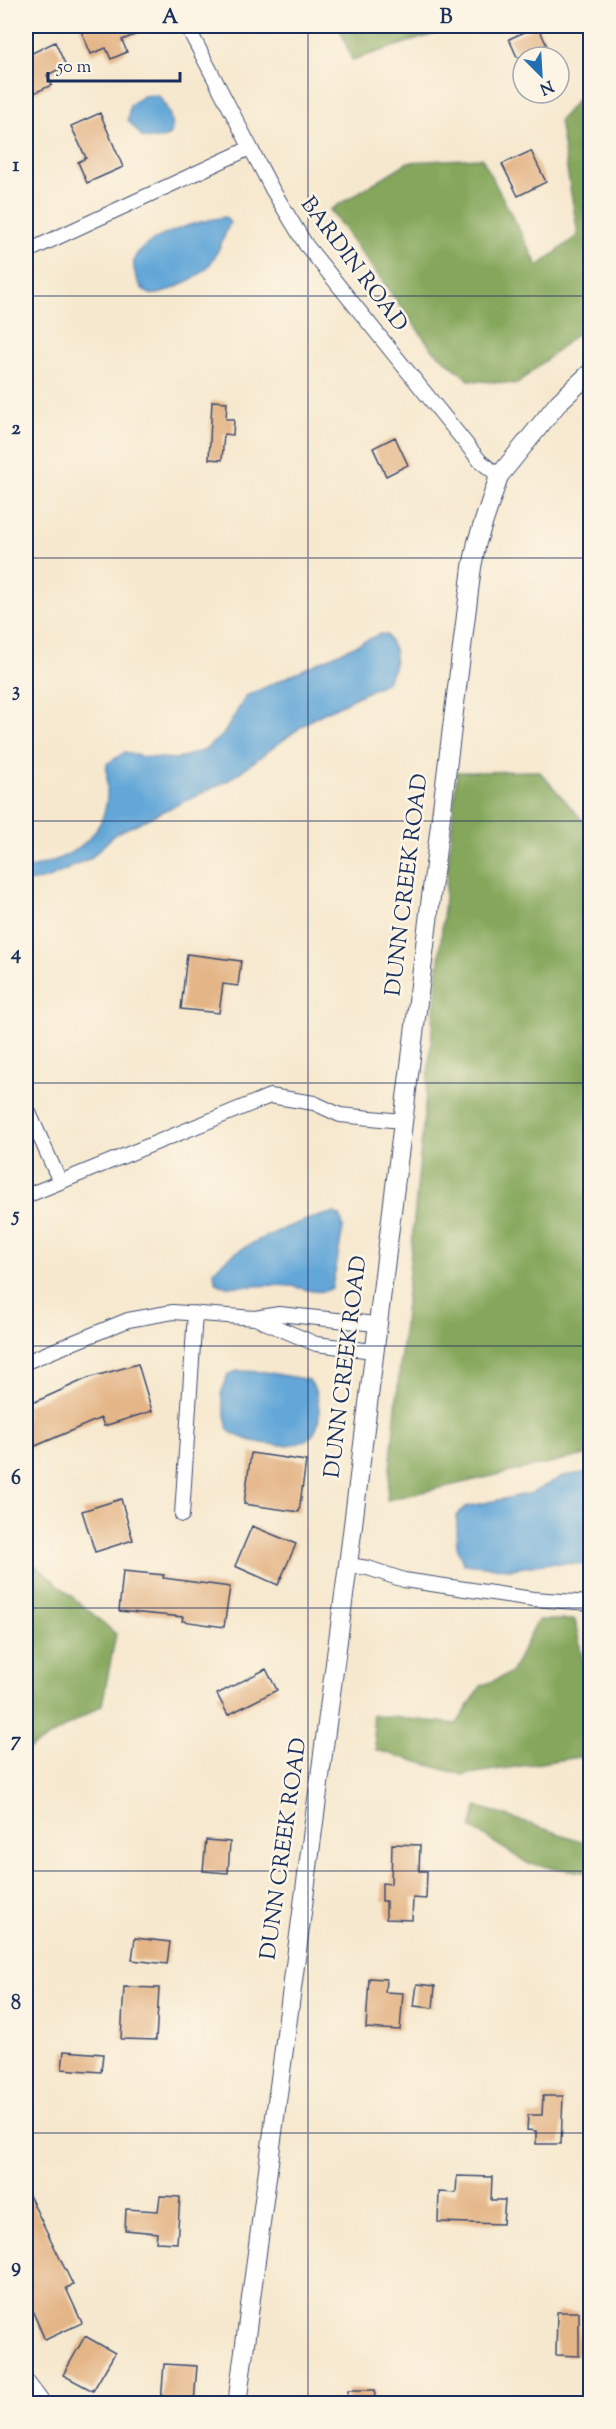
<svg xmlns="http://www.w3.org/2000/svg" width="616" height="2429" viewBox="0 0 616 2429" font-family="'Sorts Mill Goudy',serif">
<style>
.forest{fill:#85a75c;stroke:#506b5d;stroke-width:1.5}
.water{fill:#64a7d8;stroke:#406b9b;stroke-width:1.5}
.building{fill:#e4b587}
.lines{fill:none;stroke-linecap:round;stroke-linejoin:round}
.minor-casing{stroke:#3c4b6f;stroke-width:16}
.tertiary-casing{stroke:#3c4b6f;stroke-width:20}
.minor{stroke:#fff;stroke-width:14}
.tertiary{stroke:#fff;stroke-width:18}
.grid{fill:none;stroke:#1b2f5e;stroke-width:1.5;stroke-opacity:0.55}
.labels{text-anchor:middle;dominant-baseline:central;stroke-width:5;stroke-linejoin:round;paint-order:stroke}
.street-label{font-size:22px;fill:#1b2f5e;stroke:#fcf5e5}
.neatline{fill:none;stroke:#1b2f5e;stroke-width:2}
.grid-label{font-size:20px;text-anchor:middle;font-weight:bold;fill:#1b2f5e}
</style>
<rect width="100%" height="100%" fill="#fcf5e5"/>
<filter id="ink" filterUnits="userSpaceOnUse"><feTurbulence type="fractalNoise" baseFrequency=".0167" numOctaves="2"/><feDisplacementMap in="SourceGraphic" scale="12" xChannelSelector="R" yChannelSelector="G"/><feConvolveMatrix kernelMatrix="1 2 1 2 8 2 1 2 1" color-interpolation-filters="sRGB"/></filter>
<filter id="wash" filterUnits="userSpaceOnUse"><feTurbulence type="fractalNoise" baseFrequency=".008" numOctaves="4" result="noise"/><feDisplacementMap in="SourceGraphic" scale="24" xChannelSelector="R" yChannelSelector="G"/><feGaussianBlur stdDeviation="1.35" result="paint"/><feColorMatrix in="noise" values="0 0 0 0 0 0 0 0 0 0 0 0 0 0 0 0 0 1.4 0 .05"/><feComposite in="paint" operator="in"/></filter>
<g filter="url(#wash)">
<rect width="100%" height="100%" fill="#f6e8ce"/>
<path class="forest" d="M 339,26 L 459,26 L 352,60 Z
M 590,85 L 590,323 L 517,384 L 469,380 L 432,349 L 330,210 L 408,162 L 482,158 L 538,266 L 578,235 L 559,121 Z
M 539,771 L 585,823 L 590,820 L 590,1454 L 387,1500 L 457,772 Z
M 26,1557 L 116,1634 L 102,1705 L 26,1751 Z
M 538,1620 L 575,1620 L 590,1700 L 590,1761 L 579,1757 L 463,1775 L 376,1750 L 372,1715 L 457,1724 L 481,1686 L 511,1673 Z
M 477,1806 L 590,1844 L 590,1873 L 529,1864 L 471,1828 Z"/>
<path class="water" d="M 158,95 C 167,106 174,119 171,134 L 162,139 L 143,138 L 128,120 L 130,105 L 143,96 Z
M 225,217 L 230,223 C 223,237 218,256 207,268 C 199,276 161,298 150,294 C 138,290 129,264 137,254 C 154,233 199,221 225,217 Z
M 380,634 L 387,635 L 395,652 L 394,668 L 387,682 L 312,719 L 229,780 L 115,834 L 91,858 L 47,879 L 26,882 L 26,869 C 65,860 104,842 107,797 C 108,786 106,775 107,764 L 125,752 L 143,757 L 176,759 L 202,751 L 223,735 L 246,696 Z
M 334,1213 L 341,1217 L 343,1228 L 332,1288 C 318,1296 305,1288 291,1286 C 267,1283 242,1289 219,1285 L 215,1280 L 214,1271 C 233,1247 303,1218 334,1213 Z
M 238,1371 L 265,1372 L 309,1380 C 320,1394 325,1427 308,1439 C 291,1451 243,1443 228,1430 L 221,1394 L 228,1374 Z
M 590,1472 L 590,1564 L 550,1563 L 511,1569 L 464,1564 C 450,1539 461,1538 456,1517 L 465,1507 L 532,1493 L 563,1476 Z"/>
<g id="blocks">
<path class="building" d="M 79,26 L 157,26 L 122,40 L 127,52 L 111,59 L 106,48 L 91,54 Z
M 538,26 L 552,57 L 517,57 L 509,39 Z
M 55,42 L 66,66 L 47,75 L 52,85 L 34,93 L 26,75 L 26,56 Z
M 100,113 L 123,167 L 87,183 L 78,162 L 86,158 L 71,126 Z
M 531,151 L 546,182 L 518,196 L 502,164 Z
M 212,401 L 227,402 L 226,419 L 234,419 L 233,435 L 224,434 L 222,460 L 209,459 Z
M 395,437 L 408,465 L 386,476 L 373,448 Z
M 187,954 L 241,961 L 238,986 L 223,984 L 219,1013 L 181,1009 Z
M 138,1364 L 152,1411 L 104,1426 L 101,1418 L 26,1450 L 26,1406 L 88,1378 Z
M 251,1453 L 306,1461 L 299,1512 L 244,1504 Z
M 121,1499 L 133,1540 L 95,1552 L 82,1511 Z
M 252,1526 L 296,1544 L 278,1585 L 235,1566 Z
M 123,1571 L 164,1575 L 163,1578 L 230,1587 L 224,1627 L 182,1621 L 183,1617 L 119,1611 Z
M 266,1669 L 277,1690 L 228,1715 L 217,1694 Z
M 206,1840 L 230,1842 L 228,1873 L 203,1871 Z
M 392,1844 L 420,1845 L 419,1871 L 427,1871 L 426,1899 L 413,1898 L 412,1920 L 386,1919 L 386,1901 L 382,1901 L 382,1883 L 391,1884 Z
M 135,1938 L 170,1942 L 167,1964 L 132,1960 Z
M 369,1978 L 386,1979 L 385,1992 L 403,1993 L 400,2030 L 366,2028 Z
M 417,1984 L 435,1986 L 433,2008 L 414,2006 Z
M 124,1987 L 159,1988 L 156,2040 L 121,2039 Z
M 64,2051 L 103,2054 L 101,2072 L 62,2069 Z
M 543,2096 L 563,2096 L 561,2144 L 536,2144 L 536,2131 L 527,2130 L 528,2115 L 542,2115 Z
M 457,2176 L 492,2177 L 491,2200 L 505,2200 L 503,2224 L 438,2222 L 439,2192 L 456,2193 Z
M 26,2189 L 73,2285 L 66,2288 L 82,2323 L 45,2340 L 26,2296 Z
M 160,2196 L 180,2197 L 177,2243 L 156,2242 L 157,2233 L 125,2230 L 126,2209 L 158,2211 Z
M 557,2312 L 579,2312 L 579,2356 L 556,2355 Z
M 85,2336 L 115,2353 L 93,2391 L 63,2375 Z
M 164,2364 L 197,2366 L 194,2403 L 161,2403 Z
M 348,2390 L 375,2390 L 374,2403 L 348,2403 Z"/>
</g>
</g>
<g filter="url(#ink)">
<use href="#blocks" fill-opacity="0" stroke="#3c4b6f" stroke-width="1.5"/>
<g class="lines">
<defs>
<path id="minor" d="M 187,26 L 272,189 L 306,245 L 480,461 L 499,476
M 26,252 L 250,148
M 26,1106 L 60,1182
M 26,1196 L 270,1096 L 314,1103 L 340,1115 L 402,1121
M 255,1318 L 316,1344 L 373,1351
M 26,1362 L 128,1320 L 173,1312 L 255,1318 L 279,1314 L 376,1324
M 182,1515 L 195,1313
M 348,1565 L 368,1568 L 404,1580 L 533,1599 L 590,1603
M 26,2380 L 44,2404"/>
<path id="tertiary" d="M 237,2404 L 348,1565 L 472,567 L 477,542 L 499,476 L 559,402 L 590,373"/>
</defs>
<use href="#minor" class="minor-casing"/>
<use href="#tertiary" class="tertiary-casing"/>
<use href="#minor" class="minor"/>
<use href="#tertiary" class="tertiary"/>
</g>
</g>
<path class="grid" d="M 308,26 L 308,2404M 26,296 L 590,296M 26,558 L 590,558M 26,821 L 590,821M 26,1083 L 590,1083M 26,1346 L 590,1346M 26,1608 L 590,1608M 26,1871 L 590,1871M 26,2133 L 590,2133"/>
<g class="labels">
<g class="street-label">
<text transform="translate(353 265) rotate(53)">BARDIN ROAD</text>
<text transform="translate(408 885) rotate(-83)">DUNN CREEK ROAD</text>
<text transform="translate(347 1367) rotate(-83)">DUNN CREEK ROAD</text>
<text transform="translate(285 1849) rotate(-82)">DUNN CREEK ROAD</text>
</g>
</g>
<rect width="616" height="2429" fill="none" stroke="#fcf5e5" stroke-width="66"/>
<g transform="translate(541 75) rotate(156)"><circle r="28" fill="#fcf5e5" stroke="#a2a6af" stroke-width="1.5"/>
<path d="M0-4.5L10 22L0 15L-10 22Z" fill="#1f6fb2"/>
<text y="-9" font-size="16" font-weight="bold" text-anchor="middle" fill="#1b2f5e">N</text>
</g>
<path d="M48 72v9h132v-9" fill="none" stroke="#1b2f5e" stroke-width="3"/>
<text x="57" y="72" font-size="18" fill="#1b2f5e" stroke="#fcf5e5" stroke-width="4.5" paint-order="stroke">50 m</text>
<rect x="33" y="33" width="550" height="2363" class="neatline"/>
<g class="grid-label">
<text x="170" y="23">A</text>
<text x="446" y="23">B</text>
<text x="16" y="171">1</text>
<text x="16" y="434">2</text>
<text x="16" y="696">3</text>
<text x="16" y="959">4</text>
<text x="16" y="1221">5</text>
<text x="16" y="1484">6</text>
<text x="16" y="1746">7</text>
<text x="16" y="2009">8</text>
<text x="16" y="2272">9</text>
</g>
</svg>
